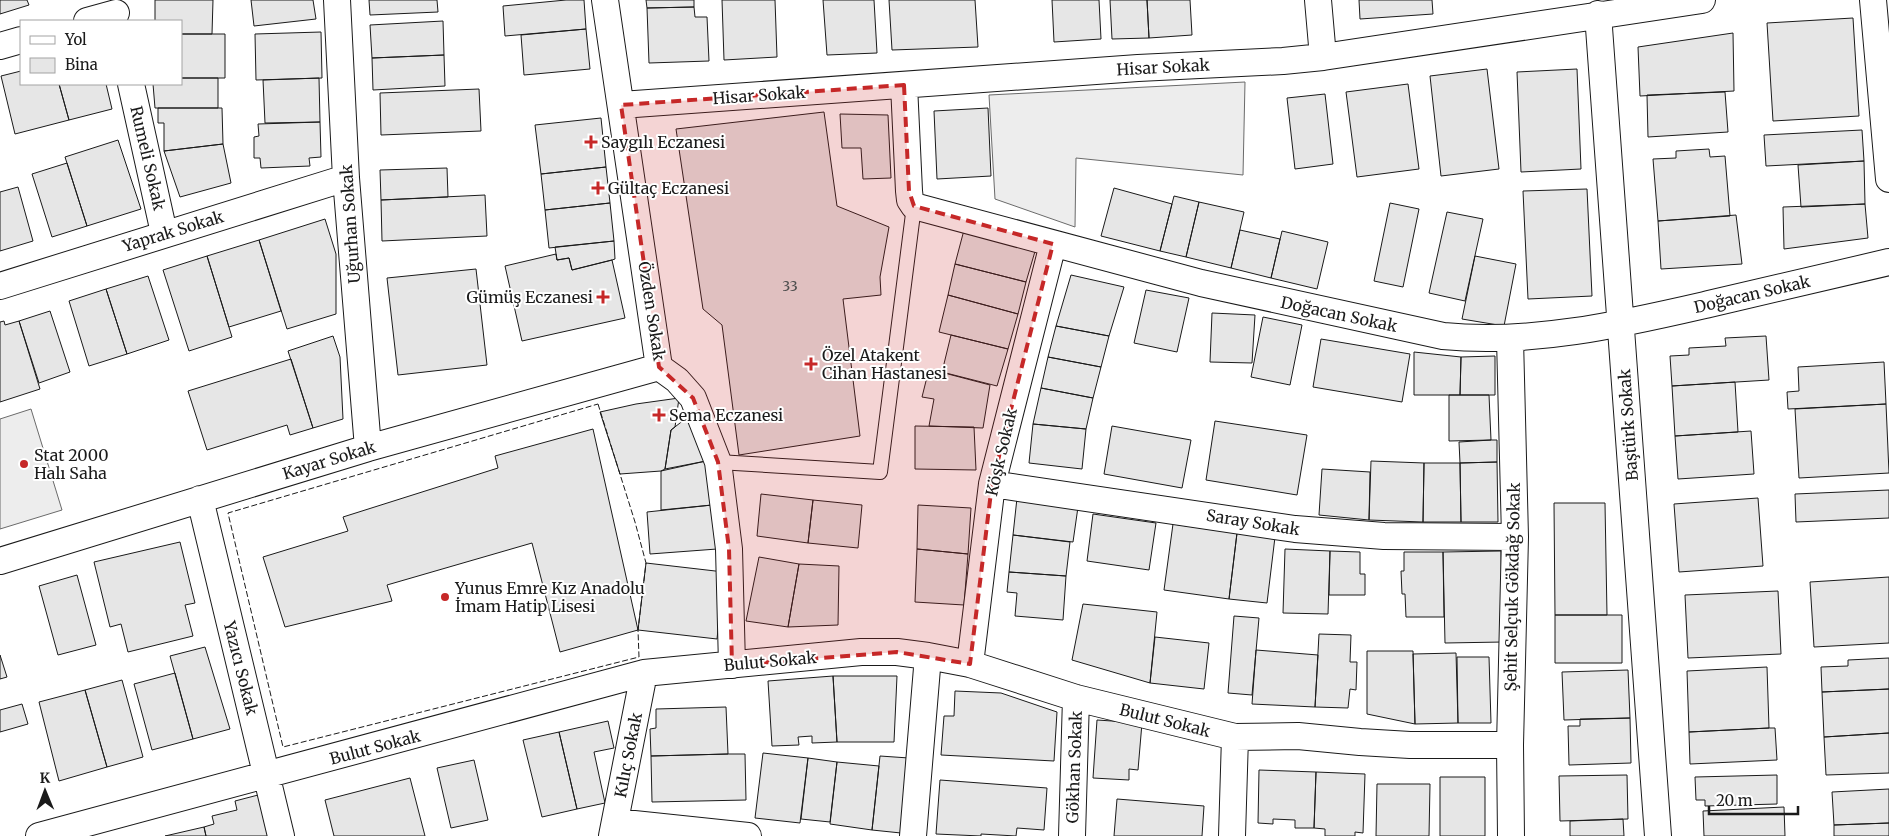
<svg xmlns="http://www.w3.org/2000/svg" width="1889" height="836" viewBox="0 0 1889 836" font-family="Merriweather,serif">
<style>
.built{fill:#ededed;stroke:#6a6a6a}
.building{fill:#e6e6e6;stroke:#1a1a1a}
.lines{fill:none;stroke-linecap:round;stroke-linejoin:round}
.service-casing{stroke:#1a1a1a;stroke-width:16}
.minor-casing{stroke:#1a1a1a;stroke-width:28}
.service{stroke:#fff;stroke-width:14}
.minor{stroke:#fff;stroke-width:26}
.fence{stroke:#1a1a1a;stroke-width:1;stroke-dasharray:6 2.5;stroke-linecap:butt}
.marked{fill:#c62828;fill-opacity:0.2;stroke:#c62828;stroke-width:4;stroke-dasharray:10 6;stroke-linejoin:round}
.poi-dot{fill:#c62828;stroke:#fff;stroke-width:2}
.labels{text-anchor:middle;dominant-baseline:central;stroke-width:4;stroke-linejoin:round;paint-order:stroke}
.number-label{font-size:14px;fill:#4d4d4d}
.street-label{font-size:16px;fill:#1a1a1a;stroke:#fff}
.poi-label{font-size:16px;fill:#1a1a1a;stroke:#fff;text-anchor:start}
</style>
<rect width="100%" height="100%" fill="#fff"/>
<path class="built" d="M 1245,82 L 1243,175 L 1076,158 L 1075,227 L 995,199 L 989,95 Z
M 31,409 L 62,510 L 0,529 L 0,419 Z"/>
<path class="building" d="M 0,0 L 27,0 L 29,5 L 0,14 Z
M 155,0 L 213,0 L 212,34 L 181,34 L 181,21 L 155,21 Z
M 251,0 L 313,0 L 316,19 L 254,26 Z
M 369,0 L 437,0 L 438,12 L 370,15 Z
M 566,0 L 584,0 L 586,29 L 505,36 L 503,6 Z
M 646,0 L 694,0 L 694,7 L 647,8 Z
M 722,0 L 775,0 L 777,57 L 724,60 Z
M 823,0 L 874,0 L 877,53 L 827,55 Z
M 889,0 L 975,0 L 978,47 L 892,50 Z
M 1052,0 L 1099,0 L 1101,39 L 1054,42 Z
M 1110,0 L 1147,0 L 1149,38 L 1112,39 Z
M 1147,0 L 1190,0 L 1192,35 L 1149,38 Z
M 1359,0 L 1432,0 L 1433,14 L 1360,19 Z
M 694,7 L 695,17 L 707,17 L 709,61 L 649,63 L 647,8 Z
M 1853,18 L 1859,116 L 1773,121 L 1767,23 Z
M 443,21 L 444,55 L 372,58 L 370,25 Z
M 586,29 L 590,69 L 524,75 L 521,35 Z
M 321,32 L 322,78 L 256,80 L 255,34 Z
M 1733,33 L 1734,91 L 1640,96 L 1638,47 Z
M 181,34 L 225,34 L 225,78 L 181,78 Z
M 444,55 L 445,86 L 373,90 L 372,58 Z
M 1487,69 L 1499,169 L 1441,176 L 1430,76 Z
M 1577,69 L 1581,169 L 1521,172 L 1517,72 Z
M 21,71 L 21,84 L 59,84 L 69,120 L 15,134 L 1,76 Z
M 181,78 L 218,78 L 218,108 L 155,108 L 153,84 L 181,84 Z
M 319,78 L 320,122 L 265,123 L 263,80 Z
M 59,84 L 106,84 L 112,109 L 69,120 Z
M 1408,84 L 1419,169 L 1357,177 L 1346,92 Z
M 479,89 L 481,131 L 381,135 L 380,93 Z
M 1725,92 L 1728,132 L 1648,137 L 1647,95 Z
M 1325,94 L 1333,164 L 1295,169 L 1287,98 Z
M 158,108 L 222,108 L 223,144 L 164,151 L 164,123 L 158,123 Z
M 988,108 L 991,176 L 937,179 L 934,111 Z
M 824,112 L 837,206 L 889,227 L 880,277 L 881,295 L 843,299 L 860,436 L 739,455 L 722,325 L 703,309 L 676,129 Z
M 840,114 L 888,115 L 891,178 L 863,179 L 861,148 L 842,148 Z
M 601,118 L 606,167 L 541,174 L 535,125 Z
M 320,122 L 321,157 L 309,158 L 310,166 L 261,168 L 260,158 L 254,158 L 254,137 L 259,136 L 258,124 Z
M 1862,130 L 1864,161 L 1766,166 L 1764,135 Z
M 118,140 L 141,209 L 87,226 L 65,157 Z
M 223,144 L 231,183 L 180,197 L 164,151 Z
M 1709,149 L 1710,157 L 1725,156 L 1730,216 L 1658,221 L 1653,159 L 1676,158 L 1676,151 Z
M 1864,161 L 1865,204 L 1801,207 L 1798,165 Z
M 67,163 L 87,226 L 52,237 L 32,174 Z
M 606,167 L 610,203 L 545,210 L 541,174 Z
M 447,168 L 448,197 L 381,200 L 380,170 Z
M 18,187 L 33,241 L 0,251 L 0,192 Z
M 1114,188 L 1172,204 L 1160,251 L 1101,236 Z
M 1587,189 L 1592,296 L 1528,299 L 1523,191 Z
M 485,195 L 487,236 L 382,241 L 381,200 Z
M 1174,196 L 1199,202 L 1186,257 L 1160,251 Z
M 1199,202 L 1244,212 L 1231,268 L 1186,257 Z
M 610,203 L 614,241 L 549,248 L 545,210 Z
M 1390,203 L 1419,209 L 1403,287 L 1374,281 Z
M 1865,204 L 1868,238 L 1784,249 L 1783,207 Z
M 1447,212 L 1483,219 L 1465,301 L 1429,293 Z
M 1736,215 L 1742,264 L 1661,269 L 1658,221 Z
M 325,219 L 336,254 L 336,314 L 287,329 L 259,240 Z
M 964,230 L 1036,248 L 1026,282 L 955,264 Z
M 1240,230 L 1280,239 L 1271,278 L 1231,268 Z
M 1282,231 L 1328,242 L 1317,289 L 1271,278 Z
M 259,240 L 281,311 L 229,327 L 207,256 Z
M 614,241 L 615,259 L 612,260 L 572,270 L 569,258 L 557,260 L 555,247 Z
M 556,254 L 557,260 L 569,258 L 572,270 L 612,260 L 625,318 L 522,341 L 505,266 Z
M 207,256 L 232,337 L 189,351 L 163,270 Z
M 1475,256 L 1516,264 L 1504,326 L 1462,319 Z
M 955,264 L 1026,282 L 1018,314 L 948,295 Z
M 476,269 L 487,365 L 398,375 L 387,278 Z
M 1071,275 L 1124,287 L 1109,336 L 1056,326 Z
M 148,276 L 169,340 L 127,354 L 106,289 Z
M 106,289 L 127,354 L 89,366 L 69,301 Z
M 1146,290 L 1189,298 L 1177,352 L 1134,343 Z
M 948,295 L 1018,314 L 1008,349 L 939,332 Z
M 50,311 L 70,372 L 39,383 L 19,321 Z
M 1212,313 L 1255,315 L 1252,363 L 1210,362 Z
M 1263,317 L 1302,325 L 1290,385 L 1251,377 Z
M 4,321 L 5,325 L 19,321 L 40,389 L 0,402 L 0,322 Z
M 1056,326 L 1109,336 L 1101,367 L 1048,357 Z
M 951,335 L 1008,349 L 997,386 L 942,372 Z
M 333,336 L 340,357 L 343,419 L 313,428 L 288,351 Z
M 1766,336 L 1769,380 L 1672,386 L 1670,356 L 1689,355 L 1689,348 L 1726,346 L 1725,338 Z
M 1321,339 L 1410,354 L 1402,402 L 1313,387 Z
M 1414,352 L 1461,357 L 1460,395 L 1414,395 Z
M 1495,356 L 1495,395 L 1460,395 L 1461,357 Z
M 1048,357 L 1101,367 L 1093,398 L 1041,388 Z
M 291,359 L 313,428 L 290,435 L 287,425 L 207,450 L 188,391 Z
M 1884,362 L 1886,404 L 1788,409 L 1787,392 L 1799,391 L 1798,367 Z
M 929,369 L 990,385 L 983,428 L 929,426 L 934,399 L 922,397 Z
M 1735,382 L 1738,432 L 1675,436 L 1672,386 Z
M 1041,388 L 1093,398 L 1086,429 L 1033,424 Z
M 1449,395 L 1489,395 L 1491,440 L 1449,441 Z
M 679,398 L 675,427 L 671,430 L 665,469 L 661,471 L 620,474 L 600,412 L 636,404 Z
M 1886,404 L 1889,473 L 1799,478 L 1795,409 Z
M 689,416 L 706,461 L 665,469 L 671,430 Z
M 1215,421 L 1307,435 L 1297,495 L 1206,480 Z
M 1033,424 L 1086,429 L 1082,469 L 1029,463 Z
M 915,426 L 974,427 L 976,470 L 915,469 Z
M 1112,426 L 1191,440 L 1182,488 L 1104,474 Z
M 593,429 L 638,630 L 560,652 L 532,543 L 387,585 L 392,601 L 285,627 L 263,557 L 348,531 L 343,517 L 498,468 L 495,456 Z
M 1751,431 L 1754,474 L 1678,479 L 1675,436 Z
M 1491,440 L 1497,440 L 1497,462 L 1460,463 L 1459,442 Z
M 706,461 L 712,505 L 661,510 L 661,471 Z
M 1371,461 L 1424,463 L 1423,522 L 1369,520 Z
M 1497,462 L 1498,522 L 1461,522 L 1460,463 Z
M 1424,463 L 1460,463 L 1461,522 L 1423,522 Z
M 1322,469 L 1370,472 L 1369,520 L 1319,515 Z
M 1889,490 L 1889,518 L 1796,522 L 1795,494 Z
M 761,494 L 813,500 L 808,543 L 757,536 Z
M 1017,498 L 1078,507 L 1073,542 L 1013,535 Z
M 1758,498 L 1763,566 L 1679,572 L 1674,504 Z
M 813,500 L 862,505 L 858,548 L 808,543 Z
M 1554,503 L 1605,503 L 1607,615 L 1555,615 Z
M 712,505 L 717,549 L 650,554 L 647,512 Z
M 918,505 L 971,508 L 968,554 L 917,549 Z
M 1093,514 L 1156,523 L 1149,570 L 1087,561 Z
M 1173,524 L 1237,533 L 1229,599 L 1164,590 Z
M 1237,533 L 1275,537 L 1267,603 L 1229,599 Z
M 1013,535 L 1070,542 L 1066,576 L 1009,572 Z
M 180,542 L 195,603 L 185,605 L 193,636 L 128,652 L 121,624 L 110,627 L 94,562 Z
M 917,549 L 968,554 L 964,605 L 915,602 Z
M 1285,549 L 1330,551 L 1328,614 L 1283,613 Z
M 1330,551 L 1360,552 L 1360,574 L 1365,574 L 1365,595 L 1329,595 Z
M 1501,551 L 1503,642 L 1445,643 L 1443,552 Z
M 1404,552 L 1443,552 L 1444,617 L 1406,617 L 1405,594 L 1402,594 L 1401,571 L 1404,571 Z
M 759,557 L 799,564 L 788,627 L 746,621 Z
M 646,563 L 724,572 L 717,639 L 638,630 Z
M 799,564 L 839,566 L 838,625 L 788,627 Z
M 1009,572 L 1066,576 L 1063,620 L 1015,616 L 1017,593 L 1007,592 Z
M 77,575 L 96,645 L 58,655 L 39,586 Z
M 1889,577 L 1889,643 L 1814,647 L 1810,582 Z
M 1778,591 L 1781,654 L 1688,658 L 1685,595 Z
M 1083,604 L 1157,612 L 1150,683 L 1072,660 Z
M 1555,615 L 1622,615 L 1622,663 L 1555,663 Z
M 1234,616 L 1259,618 L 1252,695 L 1228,693 Z
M 1319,634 L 1351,635 L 1350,662 L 1357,662 L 1356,690 L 1350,689 L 1348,708 L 1315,707 Z
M 1155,637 L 1209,643 L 1204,689 L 1150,683 Z
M 205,647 L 230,729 L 193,739 L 170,656 Z
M 1256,650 L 1318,655 L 1315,707 L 1252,704 Z
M 1367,651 L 1413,651 L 1415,724 L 1367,714 Z
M 1456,653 L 1458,723 L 1415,724 L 1413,654 Z
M 0,655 L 7,677 L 0,679 Z
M 1457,657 L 1489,657 L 1491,723 L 1458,723 Z
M 1889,658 L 1889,689 L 1822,692 L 1821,667 L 1848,666 L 1848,660 Z
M 1767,667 L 1769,728 L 1689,732 L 1687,671 Z
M 1628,670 L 1630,718 L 1564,720 L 1562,672 Z
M 175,673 L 193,739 L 152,750 L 134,684 Z
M 833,676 L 837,742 L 812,743 L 812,736 L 798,737 L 799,745 L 772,746 L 768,681 Z
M 833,676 L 897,676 L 894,742 L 837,742 Z
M 122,680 L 143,757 L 107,767 L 85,690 Z
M 1889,689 L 1889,733 L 1824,737 L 1822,692 Z
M 85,690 L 107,767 L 59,781 L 39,702 Z
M 955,691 L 1001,693 L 1057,712 L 1054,761 L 941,755 L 944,716 L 954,716 Z
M 22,704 L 28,724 L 0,732 L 0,710 Z
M 726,707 L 728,754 L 651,756 L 650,729 L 656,728 L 656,709 Z
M 1630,718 L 1631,763 L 1569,765 L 1568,726 L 1580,726 L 1580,719 Z
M 1097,720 L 1142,723 L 1138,770 L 1129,769 L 1129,780 L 1093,778 Z
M 608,721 L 614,748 L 594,752 L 605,803 L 577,809 L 559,732 Z
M 1769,728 L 1775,728 L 1777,760 L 1690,764 L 1689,732 Z
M 559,732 L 577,809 L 542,817 L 523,740 Z
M 1889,733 L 1889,773 L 1826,775 L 1824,737 Z
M 763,753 L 808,758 L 800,823 L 755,818 Z
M 728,754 L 745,754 L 746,800 L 652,802 L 651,756 Z
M 880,756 L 909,758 L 901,833 L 872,830 Z
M 808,758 L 837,762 L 830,822 L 801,819 Z
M 474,760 L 488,820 L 451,828 L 437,768 Z
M 837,762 L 879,766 L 872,830 L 830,824 Z
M 1259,770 L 1316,772 L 1314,828 L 1295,828 L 1295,820 L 1273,819 L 1273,824 L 1258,823 Z
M 1316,772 L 1365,774 L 1363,833 L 1355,832 L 1355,836 L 1325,836 L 1325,829 L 1314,828 Z
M 1627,775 L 1628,819 L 1560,821 L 1559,776 Z
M 1777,775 L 1777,804 L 1705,806 L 1705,800 L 1696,800 L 1695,777 Z
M 1440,777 L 1485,777 L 1485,836 L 1440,836 Z
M 410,778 L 425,836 L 334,836 L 325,800 Z
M 940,780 L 1047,788 L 1044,830 L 1017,828 L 1016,836 L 981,834 L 981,836 L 936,834 Z
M 1377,784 L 1430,784 L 1429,836 L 1376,836 Z
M 1889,789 L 1889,823 L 1834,825 L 1832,792 Z
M 262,794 L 273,836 L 206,836 L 204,827 L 214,824 L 212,816 L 237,810 L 235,801 Z
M 1117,799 L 1204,806 L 1202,836 L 1114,836 Z
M 1784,807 L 1785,836 L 1704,836 L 1703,811 Z
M 1623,819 L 1624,836 L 1570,836 L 1570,821 Z
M 1889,823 L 1889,836 L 1834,836 L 1834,825 Z
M 204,827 L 206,836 L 165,836 Z"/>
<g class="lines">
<defs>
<path id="service" d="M 718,462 L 880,472 L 914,206"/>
<path id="minor" d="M 337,0 L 346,178 L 368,448
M 605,0 L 659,367 L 677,380 L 693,398 L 718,462 L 729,549 L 732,665
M 1318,0 L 1323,57
M 1873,0 L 1889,179
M 1598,14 L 1658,836
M 87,21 L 116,13
M 0,46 L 21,40
M 131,84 L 164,233
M 904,85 L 909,191 L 910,200 L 914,206 L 1201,283 L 1443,336 C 1533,345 1622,324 1709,304 C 1769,290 1829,276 1889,262
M 621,105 L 1138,68 L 1283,61 L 1323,57 L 1702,0
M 0,286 L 346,178
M 1510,339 L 1515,537 L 1510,745 L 1511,836
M 992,484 L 1295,529 L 1384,536 L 1515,537
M 200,499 L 281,836
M 0,561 L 368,448 L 659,367
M 970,664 L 992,484 L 1053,244
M 615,822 L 748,836
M 39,836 L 644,673 L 861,652 L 897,652 L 928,656 L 970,664 L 1076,698 L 1235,737 L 1298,736 L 1360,742 L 1410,745 L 1510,745
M 612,836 L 644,673
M 913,836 L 928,656
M 1072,836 L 1076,698
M 1232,836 L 1235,737"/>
</defs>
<use href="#service" class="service-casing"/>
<use href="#minor" class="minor-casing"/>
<use href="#service" class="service"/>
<use href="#minor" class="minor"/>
<path class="fence" d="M 598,404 L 635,522 L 646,563 L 638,630 L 639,657 L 283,747 L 228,513 Z"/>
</g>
<path class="marked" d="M 904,85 L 909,191 L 914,206 L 1053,244 L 992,484 L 970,664 L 897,652 L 732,665 L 729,549 L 718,462 L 693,398 L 659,367 L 621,105 Z"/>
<g class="poi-dot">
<path d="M588.5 134.5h5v5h5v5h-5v5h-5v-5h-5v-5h5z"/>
<path d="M595.5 180.5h5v5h5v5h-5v5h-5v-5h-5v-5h5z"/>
<path d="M600.5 289.5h5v5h5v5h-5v5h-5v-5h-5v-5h5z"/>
<path d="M808.5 356.5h5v5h5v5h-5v5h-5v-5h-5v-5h5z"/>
<path d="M656.5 407.5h5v5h5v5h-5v5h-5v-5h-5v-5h5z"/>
<circle cx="24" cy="464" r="5"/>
<circle cx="445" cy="597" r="5"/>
</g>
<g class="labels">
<g class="number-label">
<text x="790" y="286">33</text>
</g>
<g class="street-label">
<text transform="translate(1163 67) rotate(-3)">Hisar Sokak</text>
<text transform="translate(759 95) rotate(-4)">Hisar Sokak</text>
<text transform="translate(148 158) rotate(77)">Rumeli Sokak</text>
<text transform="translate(350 224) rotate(-94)">Uğurhan Sokak</text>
<text transform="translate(173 231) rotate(-17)">Yaprak Sokak</text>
<text transform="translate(1752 294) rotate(-13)">Doğacan Sokak</text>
<text transform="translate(652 311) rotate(81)">Özden Sokak</text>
<text transform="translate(1339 314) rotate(12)">Doğacan Sokak</text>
<text transform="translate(1628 425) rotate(-94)">Baştürk Sokak</text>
<text transform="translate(1001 452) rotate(-77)">Köşk Sokak</text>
<text transform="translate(329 460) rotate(-17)">Kayar Sokak</text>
<text transform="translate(1253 522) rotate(9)">Saray Sokak</text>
<text transform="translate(1512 587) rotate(-89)">Şehit Selçuk Gökdağ Sokak</text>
<text transform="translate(770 661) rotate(-5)">Bulut Sokak</text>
<text transform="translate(241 668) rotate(76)">Yazıcı Sokak</text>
<text transform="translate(1165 720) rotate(14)">Bulut Sokak</text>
<text transform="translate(375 747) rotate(-15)">Bulut Sokak</text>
<text transform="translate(628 755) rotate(-79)">Kılıç Sokak</text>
<text transform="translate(1074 767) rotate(-88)">Gökhan Sokak</text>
</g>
<g class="poi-label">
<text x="601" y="142">Saygılı Eczanesi</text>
<text x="608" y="188">Gültaç Eczanesi</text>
<text x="593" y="297" text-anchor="end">Gümüş Eczanesi</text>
<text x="822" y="355">Özel Atakent<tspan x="822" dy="18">Cihan Hastanesi</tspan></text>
<text x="669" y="415">Sema Eczanesi</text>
<text x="34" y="455">Stat 2000<tspan x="34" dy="18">Halı Saha</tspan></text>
<text x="455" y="588">Yunus Emre Kız Anadolu<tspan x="455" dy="18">İmam Hatip Lisesi</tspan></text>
</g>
</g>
<rect x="20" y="20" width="162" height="65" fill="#ffffff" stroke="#a3a3a3"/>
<rect x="30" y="36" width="25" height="8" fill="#ffffff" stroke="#a3a3a3"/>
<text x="65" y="45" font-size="15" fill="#1a1a1a">Yol</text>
<rect x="30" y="58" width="25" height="15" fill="#e6e6e6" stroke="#a3a3a3"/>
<text x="65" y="70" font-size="15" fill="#1a1a1a">Bina</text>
<g transform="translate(45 791) rotate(359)" stroke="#ffffff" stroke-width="4" paint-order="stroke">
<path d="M0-4L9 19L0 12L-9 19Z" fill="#1a1a1a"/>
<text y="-8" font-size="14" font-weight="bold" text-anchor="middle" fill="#1a1a1a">K</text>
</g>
<path d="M1709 806v8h89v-8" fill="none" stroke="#1a1a1a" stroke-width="2.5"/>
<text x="1716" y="806" font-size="15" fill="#1a1a1a" stroke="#ffffff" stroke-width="4" paint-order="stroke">20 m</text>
</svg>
